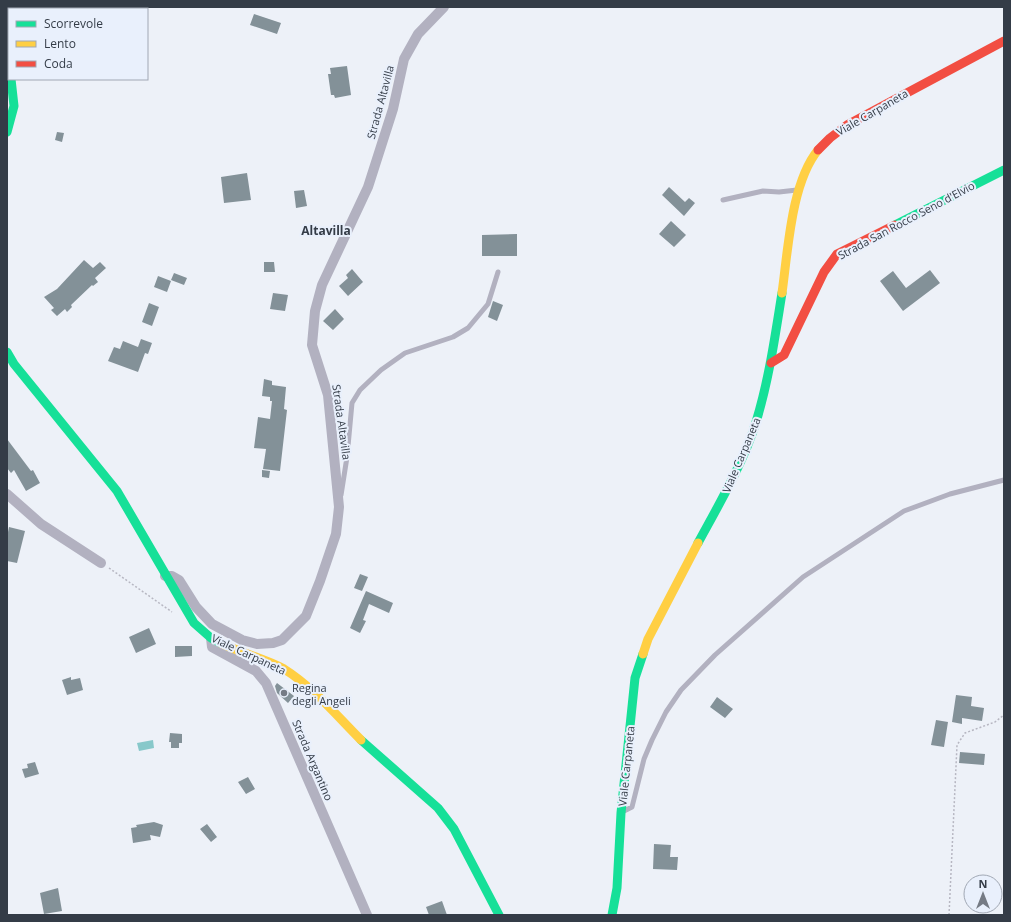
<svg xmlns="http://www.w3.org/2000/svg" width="1011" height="922" viewBox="0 0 1011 922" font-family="'Open Sans',sans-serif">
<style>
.water{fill:#87c8ca}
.building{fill:#839198}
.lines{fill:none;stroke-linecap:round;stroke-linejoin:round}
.path{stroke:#b7b7c2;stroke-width:1.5;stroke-dasharray:2 2;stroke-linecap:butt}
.lane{stroke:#b2b1c0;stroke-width:5}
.street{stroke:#b2b1c0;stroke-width:10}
.fast{stroke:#16e098;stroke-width:9}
.slow{stroke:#ffcf43;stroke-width:9}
.jam{stroke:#f24e42;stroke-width:9}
.poi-dot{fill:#757b85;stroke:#e9f0fc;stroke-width:1.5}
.labels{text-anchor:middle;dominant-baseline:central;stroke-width:4;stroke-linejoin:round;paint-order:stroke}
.street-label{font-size:11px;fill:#343c47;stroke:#e9f0fc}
.poi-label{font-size:11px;fill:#343c47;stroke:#e9f0fc;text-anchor:start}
.neighbourhood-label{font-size:12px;font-weight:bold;fill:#343c47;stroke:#e9f0fc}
</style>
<rect width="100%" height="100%" fill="#edf1f8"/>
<path class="water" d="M 153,740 L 154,748 L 139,751 L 137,743 Z"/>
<path class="building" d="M 254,14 L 281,23 L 277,34 L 250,25 Z
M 347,66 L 351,95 L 335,98 L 334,95 L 331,95 L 328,74 L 331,74 L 330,68 Z
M 57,132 L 64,133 L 62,142 L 55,140 Z
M 247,173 L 251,200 L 224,203 L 221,177 Z
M 669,187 L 685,202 L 689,198 L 695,203 L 684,216 L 662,195 Z
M 304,190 L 307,206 L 296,208 L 294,191 Z
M 671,221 L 686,235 L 674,247 L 659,234 Z
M 517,234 L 517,256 L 482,256 L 482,235 Z
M 84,260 L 93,268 L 100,262 L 106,268 L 95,278 L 98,282 L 93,286 L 92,285 L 71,305 L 72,307 L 67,312 L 65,309 L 57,316 L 51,310 L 54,308 L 44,297 L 57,289 Z
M 264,262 L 274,262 L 275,272 L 264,272 Z
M 352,269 L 363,282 L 348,296 L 339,286 L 348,278 L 346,275 Z
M 930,270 L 940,283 L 903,311 L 880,281 L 893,271 L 906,288 Z
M 174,273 L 187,278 L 184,285 L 171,280 Z
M 158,276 L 171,281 L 167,292 L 154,287 Z
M 273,293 L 288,295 L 285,311 L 270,309 Z
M 493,301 L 503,305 L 497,321 L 488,317 Z
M 149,303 L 159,307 L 152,326 L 142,322 Z
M 335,309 L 344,319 L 333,330 L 323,321 Z
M 141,339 L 152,343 L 148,354 L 145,353 L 138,372 L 108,361 L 114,347 L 120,349 L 123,341 L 138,347 Z
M 264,379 L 272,381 L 272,385 L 286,387 L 284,409 L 287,410 L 280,471 L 263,469 L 266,449 L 254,448 L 258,417 L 270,419 L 272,401 L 270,401 L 270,397 L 262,396 Z
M 7,439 L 31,471 L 33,470 L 40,483 L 26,491 L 14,470 L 11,473 L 7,468 Z
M 262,470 L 270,471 L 269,478 L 262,477 Z
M 9,527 L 25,531 L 17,563 L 7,561 L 7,537 Z
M 360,574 L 368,577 L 362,591 L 354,588 Z
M 366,591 L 393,603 L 389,613 L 369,604 L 363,620 L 366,621 L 360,633 L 350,628 Z
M 149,628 L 156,644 L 136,653 L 129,637 Z
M 175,646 L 192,646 L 192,656 L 175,657 Z
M 71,677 L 71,680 L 80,678 L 83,690 L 67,695 L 62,680 Z
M 277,683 L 294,696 L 288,703 L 277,693 L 275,686 Z
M 956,695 L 972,697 L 971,706 L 984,708 L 982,721 L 962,718 L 962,724 L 952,722 Z
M 717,697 L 733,709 L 725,718 L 710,707 Z
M 936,720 L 948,722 L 944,747 L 931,745 Z
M 170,733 L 182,734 L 182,743 L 179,743 L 179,748 L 171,748 L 171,742 L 169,742 Z
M 960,752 L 985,754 L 984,765 L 959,763 Z
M 35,762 L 39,774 L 25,778 L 22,769 L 28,768 L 27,764 Z
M 248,777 L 255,789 L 246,794 L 238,782 Z
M 154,822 L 163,825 L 160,837 L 150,835 L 151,840 L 133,843 L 131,828 L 137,827 L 136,825 Z
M 207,824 L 217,837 L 211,842 L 200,829 Z
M 654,844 L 671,845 L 670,857 L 678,857 L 677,870 L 653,869 Z
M 58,888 L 62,911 L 44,914 L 40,893 Z
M 442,901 L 447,915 L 429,915 L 426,907 Z"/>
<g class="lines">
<path class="path" d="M 109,568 L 172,612
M 949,915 L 957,745 L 965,733 L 995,722 L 1004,715"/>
<path class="lane" d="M 723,200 L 763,191 L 779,192 L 797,190
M 341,495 L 347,457 L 352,403 L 360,390 L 381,370 L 405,353 L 453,337 L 468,328 L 488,304 L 498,272
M 622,812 L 632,807 L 644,759 L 652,740 L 666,712 L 681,690 L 715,655 L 803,577 L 904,511 L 950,494 L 1004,480"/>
<path class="street" d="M 7,494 L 41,524 L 101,563
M 165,576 L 172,576 L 179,580 L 196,607 L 212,624 L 242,640 L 257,644 L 273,643 L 282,640 L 306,616 L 320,581 L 336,534 L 339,507 L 328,395 L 312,345 L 315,311 L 322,285 L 368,187 L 393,109 L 404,59 L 418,34 L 444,7
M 211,638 L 212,647 L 256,671 L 266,683 L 367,915"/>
<path class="fast" d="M 7,132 L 14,106 L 11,79
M 895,225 L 1004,170
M 7,352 L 14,364 L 117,491 L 194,623 L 211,638 L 221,643
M 698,543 C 718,506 744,462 756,422 C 769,380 775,336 782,293
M 361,740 L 438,808 L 454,829 L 499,915
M 612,915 L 617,888 L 621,813 L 635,678 L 643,654"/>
<path class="slow" d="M 782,293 C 788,251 791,183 818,150
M 221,643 C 240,653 267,659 284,669 C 313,687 337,716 361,740
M 643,654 L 648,639 L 698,543"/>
<path class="jam" d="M 818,150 L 830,138 L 847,125 L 1004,41
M 771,363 L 784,355 L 824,272 L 837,254 L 895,225"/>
</g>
<circle class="poi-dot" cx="284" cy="693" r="4"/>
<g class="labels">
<g class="street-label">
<text transform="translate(380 102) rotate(-75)">Strada Altavilla</text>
<text transform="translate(872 112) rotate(-30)">Viale Carpaneta</text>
<text transform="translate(906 220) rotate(-28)">Strada San Rocco Seno d'Elvio</text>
<text transform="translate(342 422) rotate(82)">Strada Altavilla</text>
<text transform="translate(741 455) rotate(-67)">Viale Carpaneta</text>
<text transform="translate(249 654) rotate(25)">Viale Carpaneta</text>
<text transform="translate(313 760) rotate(67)">Strada Argantino</text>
<text transform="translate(626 766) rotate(-84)">Viale Carpaneta</text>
</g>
<g class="poi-label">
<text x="292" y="687">Regina<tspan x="292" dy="13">degli Angeli</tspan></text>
</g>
<g class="neighbourhood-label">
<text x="326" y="230">Altavilla</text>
</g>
</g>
<rect width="1011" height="922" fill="none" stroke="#343c47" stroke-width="16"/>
<rect x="8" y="8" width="140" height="72" fill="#e9f0fc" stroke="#a1a8b4"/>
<rect x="16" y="21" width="20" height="6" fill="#16e098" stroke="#a1a8b4"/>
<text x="44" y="28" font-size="12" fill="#343c47">Scorrevole</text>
<rect x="16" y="41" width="20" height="6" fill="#ffcf43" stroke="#a1a8b4"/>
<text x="44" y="48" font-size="12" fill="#343c47">Lento</text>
<rect x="16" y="61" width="20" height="6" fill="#f24e42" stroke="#a1a8b4"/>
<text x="44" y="68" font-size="12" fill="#343c47">Coda</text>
<g transform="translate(983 894)"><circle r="19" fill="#e9f0fc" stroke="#a1a8b4"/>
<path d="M0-3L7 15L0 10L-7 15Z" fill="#757b85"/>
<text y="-6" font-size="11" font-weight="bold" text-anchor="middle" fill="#343c47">N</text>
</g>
</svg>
